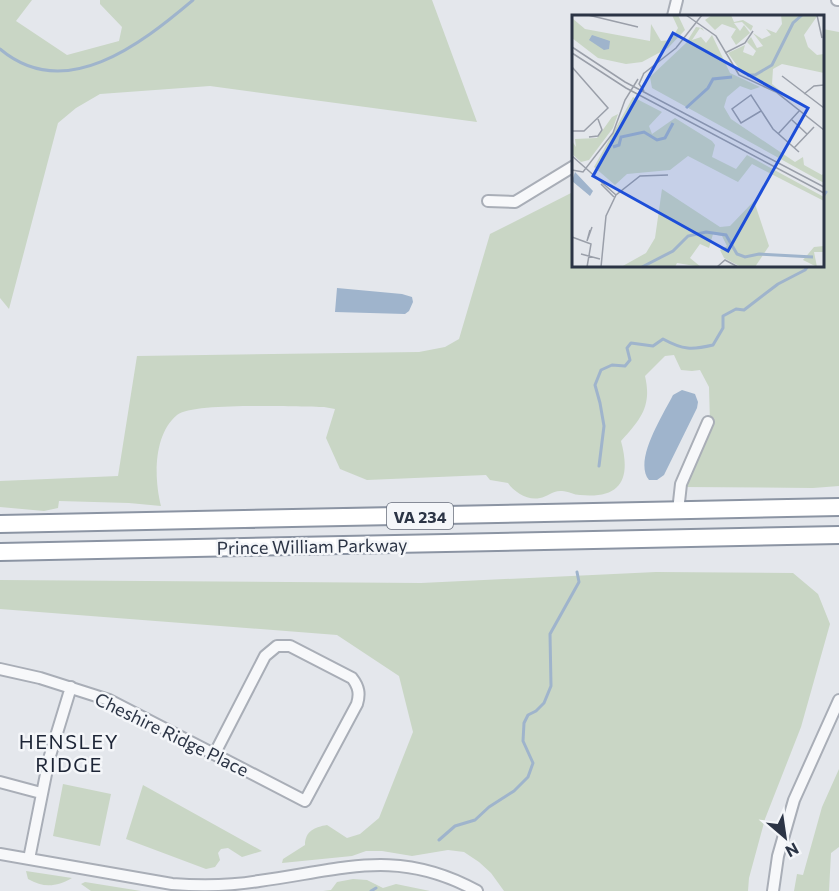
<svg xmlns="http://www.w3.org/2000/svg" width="839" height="891" viewBox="0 0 839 891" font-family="Commissioner,sans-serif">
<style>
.green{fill:#c9d6c5}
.water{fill:#9fb4cc}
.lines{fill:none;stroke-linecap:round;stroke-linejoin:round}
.stream{stroke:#9fb4cc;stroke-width:3}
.minor-casing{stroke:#a9aeb7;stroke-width:14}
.highway-casing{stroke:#8b94a3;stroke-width:20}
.minor{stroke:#f7f8fa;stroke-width:10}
.highway{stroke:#fff;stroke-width:16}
.labels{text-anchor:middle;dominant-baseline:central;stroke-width:5;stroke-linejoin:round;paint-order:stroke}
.shield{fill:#f4f6f9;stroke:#676e7b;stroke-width:1.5}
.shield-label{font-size:16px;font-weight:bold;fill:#2b3445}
.street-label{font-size:18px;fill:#2b3445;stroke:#f4f6f9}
.neighbourhood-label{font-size:20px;letter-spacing:1.5px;fill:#1d2536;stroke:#f4f6f9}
.inset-river{fill:none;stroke:#9fb4cc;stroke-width:3}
.inset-road{fill:none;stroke:#9a9fa9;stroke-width:1.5}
.view{fill:#1d4ed8;fill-opacity:0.15;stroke:#1d4ed8;stroke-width:3}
.inset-edge{fill:none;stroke:#2b3445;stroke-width:3}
</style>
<rect width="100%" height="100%" fill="#e4e7ec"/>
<path class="green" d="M 0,0 L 32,0 L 16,21 L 67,55 L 119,41 L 122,27 L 100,4 L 100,0 L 432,0 L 477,122 L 210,86 L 100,94 L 76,108 L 58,123 L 9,309 L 0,298 Z
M 823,29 L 839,32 L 839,486 L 813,488 L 684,487 L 710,423 L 709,387 L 700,370 L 692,371 L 681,370 L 674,355 L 665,356 L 645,376 C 652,406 641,419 621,441 C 631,478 622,499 580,495 C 574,495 568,491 562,491 C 553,490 547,497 540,498 C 528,501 514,492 508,483 L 490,480 L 486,475 L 367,480 L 340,469 L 326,438 L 335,409 L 324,407 C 298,407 193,402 177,415 C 153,435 154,479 161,506 L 129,503 L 59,501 L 58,508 L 44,511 L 0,507 L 0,481 L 118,476 L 137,356 L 419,352 L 445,347 L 459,339 L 490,234 L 573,192 L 574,266 L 822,266 Z
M 656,572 L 793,573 L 818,594 L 830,624 L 801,727 L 765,819 L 749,878 L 748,891 L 504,891 L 491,873 L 479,862 L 464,852 L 448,850 L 412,856 L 382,851 L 366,851 L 352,856 L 282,863 L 283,859 L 305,845 C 305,831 315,827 327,825 L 347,838 L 360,834 L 379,818 L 413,732 L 399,676 L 337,635 L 0,609 L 0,580 L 421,583 Z
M 839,769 L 839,847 L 831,853 L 829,891 L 794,891 L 797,874 L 803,875 L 822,807 Z
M 63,784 L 111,794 L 100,846 L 53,836 Z
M 143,785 L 262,851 L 242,857 L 228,848 L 221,849 L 218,853 L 220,860 L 215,867 L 206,869 L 126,839 Z
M 26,871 L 72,878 C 56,887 44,888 28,879 Z
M 353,879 L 367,880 L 383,888 L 396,884 L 430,891 L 323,891 L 331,890 L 337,882 Z
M 85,882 L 141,891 L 91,891 L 81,884 Z"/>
<path class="water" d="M 337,288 L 402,294 L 412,297 L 413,302 L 409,311 L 405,314 L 335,312 Z
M 682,390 L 695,394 L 698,402 L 697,408 L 664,475 L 657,480 L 649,480 C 633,461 663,415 673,395 Z"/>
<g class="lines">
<path class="stream" d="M 0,49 C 65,104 141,44 193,0
M 822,198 L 826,192
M 599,466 L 604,426 L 600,403 L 595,385 L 601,370 L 612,365 L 625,366 L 630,360 L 627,348 L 631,343 L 653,346 L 663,339 C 683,350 692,350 713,345 L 723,328 L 723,316 L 736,309 L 744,310 L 778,284 L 805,270 L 808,266
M 439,840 L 455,826 L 475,820 L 489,807 L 514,791 L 528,777 L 533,763 L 523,741 L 524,723 L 528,715 L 536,711 L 544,703 L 551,686 L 550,634 L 579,582 L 577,572
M 371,891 L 376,888"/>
<defs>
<path id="minor" d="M 837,0 L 839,0
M 673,16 L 677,0
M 488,201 L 515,202 L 574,166
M 678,511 L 681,484 L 708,422
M 0,669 L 40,678 L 109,700 L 305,801 L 357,704 C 360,694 359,687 352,678 L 290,646 L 277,646 L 265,656 L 215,753
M 0,782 L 41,793
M 0,854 L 172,884 C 201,886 230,886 259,881 C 342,870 397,847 477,891
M 29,859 L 49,759 L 71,687
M 773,891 L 778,856 L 794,800 L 839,700"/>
<path id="highway" d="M 0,524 L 839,507
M 0,552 L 839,535"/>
</defs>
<use href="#minor" class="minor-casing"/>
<use href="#highway" class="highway-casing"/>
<use href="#minor" class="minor"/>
<use href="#highway" class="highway"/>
</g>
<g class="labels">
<rect class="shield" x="387" y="503" width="66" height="26" rx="4.5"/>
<g class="shield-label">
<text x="420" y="516">VA 234</text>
</g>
<g class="street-label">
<text transform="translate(312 546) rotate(-1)">Prince William Parkway</text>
<text transform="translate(172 734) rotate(26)">Cheshire Ridge Place</text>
</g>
<g class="neighbourhood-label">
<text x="69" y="741">HENSLEY<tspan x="69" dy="23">RIDGE</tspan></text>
</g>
</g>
<g transform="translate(572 15)">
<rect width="252" height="252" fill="#e4e7ec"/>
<path d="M 100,0 L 106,0 L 113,15 L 96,33 L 70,47 L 54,49 L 26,43 L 0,23 L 0,3 L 13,14 L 78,26 L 79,9 L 89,26 L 99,25 L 106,13 ZM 140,0 L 159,0 L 162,7 L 171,5 L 181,11 L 179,16 L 170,7 L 162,8 L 168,16 L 172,10 L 178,18 L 164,30 L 159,22 L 164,14 L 150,9 L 143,15 L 133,5 ZM 209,0 L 246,0 L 232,20 L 236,32 L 245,40 L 252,39 L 252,58 L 210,49 L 201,54 L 200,69 L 222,87 L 200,71 L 171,59 L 156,38 L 173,30 L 171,37 L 181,41 L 184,36 L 175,27 L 179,22 L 185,33 L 191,31 L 181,18 L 190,24 L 199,20 L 194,14 L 204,18 L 210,9 ZM 124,12 L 130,13 L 132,16 L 128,13 L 120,25 L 129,22 L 134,28 L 140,20 L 158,58 L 188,72 L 179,75 L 168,71 L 155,82 L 152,92 L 159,104 L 223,147 L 231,142 L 232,150 L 250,160 L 252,158 L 252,168 L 80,73 L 78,62 L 114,28 ZM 61,82 L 90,97 L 77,111 L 80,119 L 103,103 L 140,126 L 143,130 L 140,142 L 164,154 L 175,140 L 252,182 L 252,186 L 180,149 L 166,167 L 116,141 L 98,155 L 55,159 L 43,170 L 22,152 ZM 46,99 L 41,113 L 17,145 L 9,147 L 0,139 L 0,126 L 4,132 L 3,124 L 25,123 L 40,102 ZM 90,174 L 148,212 L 158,211 L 182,186 L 197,231 L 183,252 L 169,252 L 152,243 L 148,235 L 155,231 L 150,221 L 141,219 L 137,233 L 128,229 L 118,243 L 129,252 L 105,248 L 103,252 L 49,252 L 74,238 L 83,223 ZM 252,231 L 252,237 L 242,237 L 245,252 L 231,245 L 242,232 Z" fill="#c9d6c5"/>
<path d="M 20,20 L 38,26 L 37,34 L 32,35 L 17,25 ZM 3,157 L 21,176 L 18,181 L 0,166 Z" fill="#9fb4cc"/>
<path class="inset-river" d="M 175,60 L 183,60 L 200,50 L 221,8 L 230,0M 114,93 L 136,73 L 141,64 L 160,62M 41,132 L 47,130 L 49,122 L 72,117 L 85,125 L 93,123 L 101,108M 70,252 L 101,236 L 116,221 L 134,217 L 154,220 L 165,239 L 173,242 L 187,239 L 241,242"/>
<path class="inset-road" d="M 16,0 L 66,12M 114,0 L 144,21 L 167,60 L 204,77 L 252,115M 245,0 L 250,23M 0,32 L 53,67 L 252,172M 0,38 L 54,73 L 252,178M 153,38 L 173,28 L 181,16M 0,52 L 36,93 L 12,116 L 0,116M 71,59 L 104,33 L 130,0M 210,61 L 252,93M 72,76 L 67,69 L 72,58M 232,79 L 242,71 L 252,70M 189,96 L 169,108 L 160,94 L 179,80 L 201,114 L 227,137M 220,105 L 235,119M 206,119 L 228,95M 17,122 L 26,121 L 30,115 L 26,104M 222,133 L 242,112M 0,141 L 44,180M 0,155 L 11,157 L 41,118 L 53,85 L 66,64M 29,169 L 42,182M 18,215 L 15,226 L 20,212M 0,222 L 19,229 L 15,252M 9,239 L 28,244M 29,252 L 34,201 L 44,180 L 68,161 L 96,160M 145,252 L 153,245 L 166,252"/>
<path class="view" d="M 101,18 L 236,93 L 156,236 L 21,161 Z"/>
<rect width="252" height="252" class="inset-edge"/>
</g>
<g transform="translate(785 837) rotate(151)" stroke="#f4f6f9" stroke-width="4.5" paint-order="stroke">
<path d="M0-4.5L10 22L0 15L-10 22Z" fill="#2b3445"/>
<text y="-9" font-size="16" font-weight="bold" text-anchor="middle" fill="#2b3445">N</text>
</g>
</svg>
